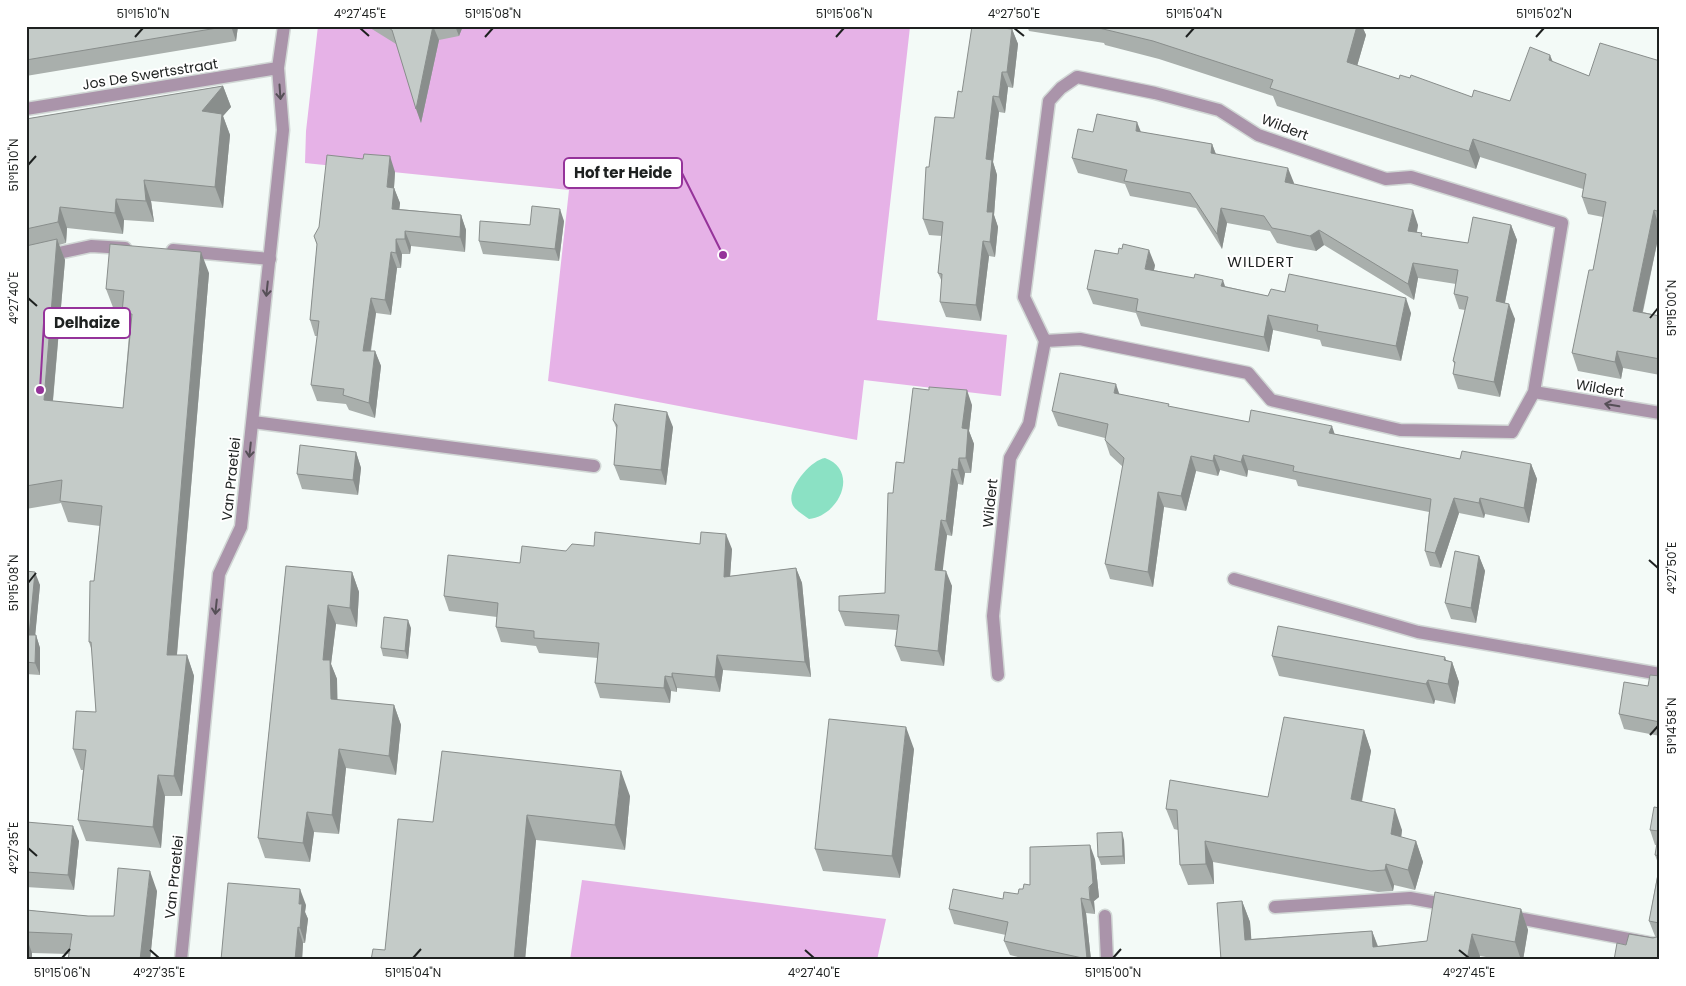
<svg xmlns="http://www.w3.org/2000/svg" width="1686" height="986" viewBox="0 0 1686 986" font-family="Poppins,sans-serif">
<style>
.green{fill:#e6b2e7}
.water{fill:#8be1c4}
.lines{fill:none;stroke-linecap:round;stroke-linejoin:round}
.service-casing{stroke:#d1d7d5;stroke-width:15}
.minor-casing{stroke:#d1d7d5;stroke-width:15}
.service{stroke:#aa94aa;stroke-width:12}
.minor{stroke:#aa94aa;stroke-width:12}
.wall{fill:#a9afac}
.shaded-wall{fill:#898e8c}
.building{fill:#c4cbc8;stroke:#898e8c}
.oneway{stroke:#564f57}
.ticks{fill:none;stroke:#1e2120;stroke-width:2}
.labels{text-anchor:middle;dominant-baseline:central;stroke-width:4;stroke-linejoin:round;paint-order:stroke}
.street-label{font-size:14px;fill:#1e2120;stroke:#fff}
.neighbourhood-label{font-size:15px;letter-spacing:1px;fill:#1e2120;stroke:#fff}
.leader{fill:none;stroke:#95339a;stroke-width:2}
.callout-dot{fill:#95339a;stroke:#fff;stroke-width:2}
.callout{fill:#fff;stroke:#95339a;stroke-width:2}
.callout-label{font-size:15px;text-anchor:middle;font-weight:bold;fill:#1e2120}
.neatline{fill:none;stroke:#1e2120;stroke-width:2}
.ticks-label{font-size:12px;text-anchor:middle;fill:#1e2120}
</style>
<rect width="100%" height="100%" fill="#f3faf7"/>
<path class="green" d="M 318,26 L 910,27 L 877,320 L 1007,335 L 1001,396 L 864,380 L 857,440 L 548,381 L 569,190 L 305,163 L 306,131 Z
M 582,880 L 886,919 L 877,960 L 570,960 Z"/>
<path class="water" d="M 825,458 C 860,471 839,516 809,519 C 804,515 794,510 792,503 C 787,488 811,460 825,458 Z"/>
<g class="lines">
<defs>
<path id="service" d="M 173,250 L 270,259
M 26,260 L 91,246 L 125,248
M 253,422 L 594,466
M 1234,579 L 1418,632 L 1660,674
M 1275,907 L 1410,898 L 1449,905
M 1105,916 L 1107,960
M 1507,916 L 1660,945"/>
<path id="minor" d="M 1077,77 L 1155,93 L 1219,110 L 1258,135 L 1386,179 L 1411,177 L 1562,223 L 1534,392 L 1512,432 L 1400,430 L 1271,400 L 1248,373 L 1080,339 L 1045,341 L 1024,297 L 1049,101 L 1061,88 Z
M 26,109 L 278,68
M 1534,392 L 1660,413
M 998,675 L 993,616 L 1010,458 L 1029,424 L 1045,341
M 181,960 L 219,574 L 241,527 L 283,130 L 278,68 L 284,26"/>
</defs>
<use href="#service" class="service-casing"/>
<use href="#minor" class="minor-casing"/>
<use href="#service" class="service"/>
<use href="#minor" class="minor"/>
</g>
<path class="wall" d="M 26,26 L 238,26 L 236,41 L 26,76 Z
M 367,26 L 463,26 L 459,36 L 439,40 L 421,123 L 396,44 Z
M 1027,26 L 1362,26 L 1366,35 L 1357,66 L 1399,79 L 1472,97 L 1510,101 L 1553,62 L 1589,76 L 1660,61 L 1660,229 L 1643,312 L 1660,316 L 1660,375 L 1623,368 L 1621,379 L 1578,371 L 1572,353 L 1593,270 L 1603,217 L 1588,214 L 1582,197 L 1583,189 L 1480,157 L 1476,169 L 1277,106 L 1273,96 L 1159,59 L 1105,45 L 1104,43 L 1029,31 Z
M 1012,29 L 1018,44 L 1013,88 L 1008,87 L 1005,113 L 999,112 L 993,162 L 997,175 L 994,215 L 998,227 L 995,257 L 989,256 L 981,321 L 946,317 L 940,302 L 942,282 L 938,273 L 942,236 L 929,235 L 923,219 L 929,167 L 954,118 L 962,92 Z
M 223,86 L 231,107 L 223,116 L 230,135 L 223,208 L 151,201 L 154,222 L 124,220 L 123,234 L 67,228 L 66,243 L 59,245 L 65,260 L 53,401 L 123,408 L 129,334 L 122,313 L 122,311 L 114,310 L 106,289 L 209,273 L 177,655 L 187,655 L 194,676 L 182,796 L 165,796 L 161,848 L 86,841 L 78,820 L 83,770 L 81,770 L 73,749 L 96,712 L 92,651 L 89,642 L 94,581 L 100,526 L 68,522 L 61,503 L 26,509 L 26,119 Z
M 1093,132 L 1141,132 L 1212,144 L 1216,154 L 1294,183 L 1293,184 L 1418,225 L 1417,232 L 1423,237 L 1468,243 L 1511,225 L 1517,240 L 1505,303 L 1515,319 L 1500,397 L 1458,389 L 1453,374 L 1455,365 L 1453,361 L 1465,310 L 1459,309 L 1454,294 L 1456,284 L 1418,278 L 1414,300 L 1324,245 L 1316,251 L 1294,247 L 1277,243 L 1270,231 L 1227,223 L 1222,249 L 1196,208 L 1130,196 L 1125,184 L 1078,173 L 1072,158 Z
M 395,172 L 394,188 L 400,203 L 399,209 L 461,215 L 466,230 L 465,252 L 411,246 L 410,254 L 402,254 L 401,268 L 397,268 L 391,315 L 376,313 L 371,351 L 375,351 L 381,366 L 375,418 L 349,410 L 346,404 L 317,401 L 311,385 L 318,336 L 315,336 L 310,320 L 317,245 L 314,236 Z
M 564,221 L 559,261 L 483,254 L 479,241 L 530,225 Z
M 1155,265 L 1154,270 L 1268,296 L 1285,292 L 1411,313 L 1401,361 L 1322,346 L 1320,340 L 1273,330 L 1269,352 L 1141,326 L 1136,313 L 1093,304 L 1087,289 Z
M 929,390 L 972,405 L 969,431 L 974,444 L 971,473 L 965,473 L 963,485 L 958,484 L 952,536 L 947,535 L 943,560 L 942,571 L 952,586 L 944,666 L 901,661 L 895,646 L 897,630 L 845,626 L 839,611 L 885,593 L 893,493 L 904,463 Z
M 1119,394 L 1170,407 L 1249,422 L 1335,434 L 1460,459 L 1531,464 L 1537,479 L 1529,523 L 1485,514 L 1484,518 L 1459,513 L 1441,568 L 1430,566 L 1425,551 L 1429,512 L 1298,486 L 1296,480 L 1248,470 L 1247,477 L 1220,470 L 1218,476 L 1196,471 L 1186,511 L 1164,507 L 1153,587 L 1110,579 L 1105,564 L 1123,467 L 1110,455 L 1105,440 L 1105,438 L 1058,426 L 1052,411 Z
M 613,420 L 673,427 L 666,485 L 620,480 L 614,465 L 617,430 Z
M 356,452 L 361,468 L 358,495 L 302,489 L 297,474 Z
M 594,546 L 732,549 L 730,576 L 796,568 L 802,583 L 811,677 L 723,670 L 720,692 L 677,688 L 677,692 L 671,691 L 670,703 L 600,698 L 595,683 L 598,658 L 539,653 L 536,646 L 501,642 L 496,627 L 497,617 L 449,611 L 444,596 L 520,563 L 566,551 Z
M 1479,556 L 1485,571 L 1476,623 L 1451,619 L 1445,603 Z
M 286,566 L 352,572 L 359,592 L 357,627 L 336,624 L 331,664 L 337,679 L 337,700 L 394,705 L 401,725 L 396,775 L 346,768 L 339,834 L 314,832 L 310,862 L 265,858 L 258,838 Z
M 26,571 L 40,585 L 35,635 L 36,635 L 40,648 L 40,675 L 26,674 Z
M 411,628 L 408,659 L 383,656 L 381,648 Z
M 1272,656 L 1446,660 L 1452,662 L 1459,682 L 1455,704 L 1435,700 L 1434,704 L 1279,676 Z
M 1660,675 L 1660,736 L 1624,729 L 1619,714 L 1648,686 L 1660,676 Z
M 1364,730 L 1371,751 L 1362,802 L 1402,830 L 1401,837 L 1416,841 L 1423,862 L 1415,890 L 1394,885 L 1393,891 L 1378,892 L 1213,862 L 1214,884 L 1188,885 L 1180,865 L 1178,830 L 1174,829 L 1166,809 L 1268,797 Z
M 914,749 L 900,878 L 823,871 L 815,849 Z
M 630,796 L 625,850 L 536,840 L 525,960 L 371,960 L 385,950 L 433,822 Z
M 1660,808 L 1660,960 L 1626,945 L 1657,936 L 1655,936 L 1649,921 L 1659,866 L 1655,855 L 1657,845 L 1655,845 L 1650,830 Z
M 26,822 L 79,841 L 74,890 L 26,887 Z
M 1124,840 L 1125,864 L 1101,865 L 1098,857 Z
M 1095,859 L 1099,897 L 1094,901 L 1095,914 L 1086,913 L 1091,960 L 1029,960 L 1010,955 L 1004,941 L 1006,935 L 954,924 L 949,909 L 1003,899 L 1018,894 L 1023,889 Z
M 157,891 L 150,960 L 68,960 L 69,954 L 32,953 L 32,960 L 26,960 L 26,910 L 88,916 L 114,916 Z
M 1242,901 L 1250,922 L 1251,939 L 1372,931 L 1378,946 L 1427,941 L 1521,909 L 1528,930 L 1523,960 L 1504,960 L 1480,956 L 1479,960 L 1221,960 Z
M 306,905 L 305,912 L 308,919 L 305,943 L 303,943 L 302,960 L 221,960 Z"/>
<path class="shaded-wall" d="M 231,26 L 238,26 L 236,41 Z
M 433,26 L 439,40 L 421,123 L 416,109 Z
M 455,26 L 463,26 L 459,36 Z
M 1355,26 L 1362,26 L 1366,35 L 1353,80 L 1347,62 Z
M 1012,29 L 1018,44 L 1013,88 L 1007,72 Z
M 1550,55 L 1557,72 L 1549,60 Z
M 1002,72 L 1008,87 L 1005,113 L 999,97 Z
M 223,86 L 231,107 L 223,116 L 230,135 L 223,208 L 215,187 L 202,111 Z
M 993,96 L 999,112 L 993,162 L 997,175 L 994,215 L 998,227 L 995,257 L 990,242 L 987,212 L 986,159 Z
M 1137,122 L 1143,137 L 1136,131 Z
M 1473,139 L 1480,157 L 1476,169 L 1469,151 Z
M 1212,144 L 1218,160 L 1211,153 Z
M 390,156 L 395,172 L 393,202 L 387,187 Z
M 1288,168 L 1294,183 L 1291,197 L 1285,182 Z
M 144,180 L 151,201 L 154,222 L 146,201 Z
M 394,188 L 400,203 L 398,224 L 392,209 Z
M 116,199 L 124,220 L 123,234 L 115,213 Z
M 60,207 L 67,228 L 66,243 L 58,222 Z
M 1221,208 L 1227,223 L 1222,249 L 1217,234 Z
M 560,209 L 564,221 L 559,261 L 555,249 Z
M 1413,210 L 1418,225 L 1414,246 L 1408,231 Z
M 1654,210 L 1660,229 L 1639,328 L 1633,311 Z
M 461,215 L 466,230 L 465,252 L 460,237 Z
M 1511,225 L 1517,240 L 1502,317 L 1496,301 Z
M 1319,230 L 1324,245 L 1316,251 L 1310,236 Z
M 405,231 L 411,246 L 410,254 L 405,239 Z
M 57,239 L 65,260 L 51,421 L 44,400 Z
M 396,239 L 402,254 L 401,268 L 396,253 Z
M 983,241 L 989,256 L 981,321 L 976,305 Z
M 1149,250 L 1155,265 L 1151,284 L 1145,269 Z
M 201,252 L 209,273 L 175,676 L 167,655 Z
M 391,252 L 397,268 L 391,315 L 385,300 Z
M 1413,263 L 1418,278 L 1414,300 L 1408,284 Z
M 1223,280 L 1228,295 L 1221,286 Z
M 371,298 L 376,313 L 368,367 L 363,351 Z
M 1406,298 L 1411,313 L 1401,361 L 1396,346 Z
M 1509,304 L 1515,319 L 1500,397 L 1494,382 Z
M 1268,315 L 1273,330 L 1269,352 L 1264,337 Z
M 375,351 L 381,366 L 375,418 L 369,403 Z
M 1617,351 L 1623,368 L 1621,379 L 1615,362 Z
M 1116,384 L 1121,399 L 1114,393 Z
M 967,390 L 972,405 L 969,431 L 974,444 L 971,473 L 966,458 L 962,428 Z
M 667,412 L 673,427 L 666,485 L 661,470 Z
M 1332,426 L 1337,441 L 1329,433 Z
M 356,452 L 361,468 L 358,495 L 353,480 Z
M 1214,455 L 1220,470 L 1218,476 L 1213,461 Z
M 1243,455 L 1248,470 L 1247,477 L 1241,462 Z
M 1191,456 L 1196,471 L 1186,511 L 1181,496 Z
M 959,458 L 965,473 L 963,485 L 958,470 Z
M 1531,464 L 1537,479 L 1529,523 L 1524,508 Z
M 952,469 L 958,484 L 952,536 L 946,521 Z
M 1158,492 L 1164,507 L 1153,587 L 1148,572 Z
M 1454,498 L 1459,513 L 1441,568 L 1435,553 Z
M 1480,498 L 1485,514 L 1484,518 L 1479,503 Z
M 941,520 L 947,535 L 941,585 L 935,570 Z
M 726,534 L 732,549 L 729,592 L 724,577 Z
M 1479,556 L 1485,571 L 1476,623 L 1471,608 Z
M 796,568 L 802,583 L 811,677 L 805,662 Z
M 946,571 L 952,586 L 944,666 L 938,651 Z
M 35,572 L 40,585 L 34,648 L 29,635 Z
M 352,572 L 359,592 L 357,627 L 350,608 Z
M 328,605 L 336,624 L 331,664 L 337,679 L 338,719 L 331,699 L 323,660 Z
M 408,620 L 411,628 L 408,659 L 405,651 Z
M 36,635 L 40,648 L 40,675 L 35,663 Z
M 187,655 L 194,676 L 182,796 L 174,776 Z
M 717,655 L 723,670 L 720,692 L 715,677 Z
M 1445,657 L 1450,671 L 1452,662 L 1459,682 L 1455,704 L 1448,684 L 1444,660 Z
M 672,673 L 677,688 L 677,692 L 672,677 Z
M 665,676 L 671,691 L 670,703 L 664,688 Z
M 1428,680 L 1435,700 L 1434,704 L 1426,684 Z
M 394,705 L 401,725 L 396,775 L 389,756 Z
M 906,727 L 914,749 L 900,878 L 892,856 Z
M 1364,730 L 1371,751 L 1358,820 L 1351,799 Z
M 339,749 L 346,768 L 339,834 L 332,815 Z
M 621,771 L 630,796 L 625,850 L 615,825 Z
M 158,775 L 165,796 L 161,848 L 153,827 Z
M 1395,809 L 1402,830 L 1399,855 L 1391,834 Z
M 307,812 L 314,832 L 310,862 L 303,843 Z
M 527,815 L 536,840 L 525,960 L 514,960 Z
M 73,826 L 79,841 L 74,890 L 68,875 Z
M 1122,832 L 1124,840 L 1125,864 L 1123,856 Z
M 1205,841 L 1213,862 L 1214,884 L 1206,864 Z
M 1416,841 L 1423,862 L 1415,890 L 1408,870 Z
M 1090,845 L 1095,859 L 1099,897 L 1094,901 L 1095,914 L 1090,900 Z
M 1386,864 L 1394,885 L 1393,891 L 1385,870 Z
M 150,871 L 157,891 L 150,960 L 140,960 Z
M 300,889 L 306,905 L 305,912 L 308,919 L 305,943 L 300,928 L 299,904 Z
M 1081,898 L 1086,913 L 1091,960 L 1087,960 Z
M 1242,901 L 1250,922 L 1253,960 L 1245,940 Z
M 1521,909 L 1528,930 L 1523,960 L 1521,960 L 1515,942 Z
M 298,927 L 303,943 L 302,960 L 295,960 Z
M 1372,931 L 1380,953 L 1373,947 Z
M 1472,934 L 1480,956 L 1479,960 L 1467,960 Z
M 26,936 L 32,953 L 32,960 L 26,960 Z"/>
<path class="building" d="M 26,26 L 229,26 L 26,60 Z
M 385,26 L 433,26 L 416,109 L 392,30 Z
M 972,26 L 982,26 L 1012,29 L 1007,72 L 1002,72 L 999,97 L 993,96 L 986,159 L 992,160 L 987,212 L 993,212 L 990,242 L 983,241 L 976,305 L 940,302 L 942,274 L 938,273 L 943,222 L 923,219 L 926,167 L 929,167 L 935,117 L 954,118 L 958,91 L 962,92 Z
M 1099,26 L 1357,26 L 1347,62 L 1399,79 L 1400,75 L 1410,78 L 1411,75 L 1472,97 L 1474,90 L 1510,101 L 1530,47 L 1550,55 L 1549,60 L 1589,76 L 1600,43 L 1660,61 L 1660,212 L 1654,210 L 1633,311 L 1660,316 L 1660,359 L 1617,351 L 1615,362 L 1572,353 L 1589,270 L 1593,270 L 1606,202 L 1582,197 L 1586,174 L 1473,139 L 1469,151 L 1446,144 L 1270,88 L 1273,80 L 1153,41 L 1099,28 Z
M 223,86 L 202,111 L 222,114 L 215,187 L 144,180 L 146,201 L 116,199 L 115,213 L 60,207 L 58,222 L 26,229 L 26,119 Z
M 1097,114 L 1137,122 L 1136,131 L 1212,144 L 1211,153 L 1288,168 L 1285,182 L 1413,210 L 1408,231 L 1422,233 L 1421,236 L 1468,243 L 1473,217 L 1511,225 L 1496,301 L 1509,304 L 1494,382 L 1453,374 L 1455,362 L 1453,361 L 1468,297 L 1454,294 L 1458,270 L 1413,263 L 1408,284 L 1319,230 L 1310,236 L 1288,231 L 1272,228 L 1264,216 L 1221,208 L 1217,234 L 1190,193 L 1124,181 L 1127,170 L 1072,158 L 1078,129 L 1093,132 Z
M 364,154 L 390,156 L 387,187 L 394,188 L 392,209 L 461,215 L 460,237 L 405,231 L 405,239 L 396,239 L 396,253 L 391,252 L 385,300 L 371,298 L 363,351 L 375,351 L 369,403 L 343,395 L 344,389 L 311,385 L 319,321 L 310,320 L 317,244 L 314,236 L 319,227 L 327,155 L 363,159 Z
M 532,206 L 560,209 L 555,249 L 479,241 L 480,221 L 530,225 Z
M 57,239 L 44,400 L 123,408 L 132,314 L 122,313 L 124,291 L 106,289 L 110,244 L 201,252 L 167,655 L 187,655 L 174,776 L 158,775 L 153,827 L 78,820 L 86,750 L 73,749 L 76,711 L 96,712 L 91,642 L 89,642 L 90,581 L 94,581 L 102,506 L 60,501 L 62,480 L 26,486 L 26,246 Z
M 1123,244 L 1149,250 L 1145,269 L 1194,278 L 1195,274 L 1223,280 L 1221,286 L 1268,296 L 1271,289 L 1285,292 L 1289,274 L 1406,298 L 1396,346 L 1317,331 L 1318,325 L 1268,315 L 1264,337 L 1136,311 L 1138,299 L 1087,289 L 1095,250 L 1118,254 L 1119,248 L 1122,249 Z
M 1060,373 L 1116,384 L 1114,393 L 1169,404 L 1168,406 L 1249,422 L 1251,410 L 1332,426 L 1329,433 L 1435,454 L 1460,459 L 1462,451 L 1531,464 L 1524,508 L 1480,498 L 1479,503 L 1454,498 L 1435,553 L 1425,551 L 1431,499 L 1293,471 L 1294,466 L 1243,455 L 1241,462 L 1214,455 L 1213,461 L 1191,456 L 1181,496 L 1158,492 L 1148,572 L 1105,564 L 1124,458 L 1105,440 L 1108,424 L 1052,411 Z
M 929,387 L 967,390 L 962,428 L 968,429 L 966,458 L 959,458 L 958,470 L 952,469 L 946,521 L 941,520 L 935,570 L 946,571 L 938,651 L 895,646 L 899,615 L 839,611 L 839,596 L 885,593 L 888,493 L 893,493 L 896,462 L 904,463 L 913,388 L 929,390 Z
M 615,404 L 667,412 L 661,470 L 614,465 L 617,425 L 613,420 Z
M 300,445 L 356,452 L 353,480 L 297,474 Z
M 595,532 L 700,544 L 701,532 L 726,534 L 724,577 L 796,568 L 805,662 L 717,655 L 715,677 L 672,673 L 672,677 L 665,676 L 664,688 L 595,683 L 599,643 L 534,638 L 534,631 L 496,627 L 498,603 L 444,596 L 448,555 L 520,563 L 522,546 L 566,551 L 572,544 L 594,546 Z
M 1455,551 L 1479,556 L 1471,608 L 1445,603 Z
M 286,566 L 352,572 L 350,608 L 328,605 L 323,660 L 330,660 L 331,699 L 394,705 L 389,756 L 339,749 L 332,815 L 307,812 L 303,843 L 258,838 Z
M 26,571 L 35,572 L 29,635 L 36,635 L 35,663 L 26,662 Z
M 384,617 L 408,620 L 405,651 L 381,648 Z
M 1278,626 L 1445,657 L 1444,660 L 1452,662 L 1448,684 L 1428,680 L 1426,684 L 1272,656 Z
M 1650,675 L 1660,676 L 1660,675 L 1660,722 L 1619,714 L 1624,682 L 1648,686 Z
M 1284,717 L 1364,730 L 1351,799 L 1395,809 L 1391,834 L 1416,841 L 1408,870 L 1386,864 L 1385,870 L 1371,871 L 1205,841 L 1206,864 L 1180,865 L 1177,810 L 1166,809 L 1170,780 L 1268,797 Z
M 829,719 L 906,727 L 892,856 L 815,849 Z
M 442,751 L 621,771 L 615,825 L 527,815 L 514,960 L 371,960 L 373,949 L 385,950 L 398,819 L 433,822 Z
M 1654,807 L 1660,808 L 1660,856 L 1655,855 L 1659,831 L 1650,830 Z
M 26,822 L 73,826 L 68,875 L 26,872 Z
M 1122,832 L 1123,856 L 1098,857 L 1097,833 Z
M 1090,845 L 1093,883 L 1089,887 L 1090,900 L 1081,898 L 1087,959 L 1004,941 L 1008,922 L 949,909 L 953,889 L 1003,899 L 1004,892 L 1018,894 L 1019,889 L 1023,889 L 1024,884 L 1030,885 L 1030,847 Z
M 1660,864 L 1660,924 L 1659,923 L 1649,921 Z
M 118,868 L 150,871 L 140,960 L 68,960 L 72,934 L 26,932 L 26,910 L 88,916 L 114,916 Z
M 228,883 L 300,889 L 299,904 L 302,904 L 300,928 L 298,927 L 295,960 L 221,960 Z
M 1435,892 L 1521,909 L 1515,942 L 1472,934 L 1467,960 L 1221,960 L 1217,903 L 1242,901 L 1245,940 L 1372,931 L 1373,947 L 1427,941 Z
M 1629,934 L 1653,938 L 1660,936 L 1660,960 L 1614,960 L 1617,943 L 1626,945 Z"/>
<defs><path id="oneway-shaft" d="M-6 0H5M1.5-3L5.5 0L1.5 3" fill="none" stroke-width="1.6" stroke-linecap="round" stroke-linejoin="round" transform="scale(1.25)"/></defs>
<g class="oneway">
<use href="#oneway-shaft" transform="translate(280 92) rotate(86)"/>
<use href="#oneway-shaft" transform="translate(267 289) rotate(96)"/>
<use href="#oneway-shaft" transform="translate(1612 405) rotate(-170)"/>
<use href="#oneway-shaft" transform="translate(250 450) rotate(96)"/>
<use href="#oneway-shaft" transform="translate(216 607) rotate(96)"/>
</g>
<path class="ticks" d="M 360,28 L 369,36M 1014,28 L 1024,36M 135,37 L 143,28M 485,37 L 493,28M 836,37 L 844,28M 1186,37 L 1194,28M 1536,37 L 1544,28M 28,165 L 36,156M 28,298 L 37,306M 1650,318 L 1658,308M 1649,560 L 1658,568M 28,583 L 36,573M 1650,735 L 1658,726M 28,848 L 37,856M 150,950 L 159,958M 805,950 L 814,958M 1459,950 L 1469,958M 62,958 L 70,949M 413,958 L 421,949M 1113,958 L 1121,949"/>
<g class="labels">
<g class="street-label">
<text transform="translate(150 74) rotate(-9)">Jos De Swertsstraat</text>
<text transform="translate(1285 127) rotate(21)">Wildert</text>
<text transform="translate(1600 388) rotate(10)">Wildert</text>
<text transform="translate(231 479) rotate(-84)">Van Praetlei</text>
<text transform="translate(990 503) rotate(-84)">Wildert</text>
<text transform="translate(174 877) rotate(-84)">Van Praetlei</text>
</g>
<g class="neighbourhood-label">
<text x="1261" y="261">WILDERT</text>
</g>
</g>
<path class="leader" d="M723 255L682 173M40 390L44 323"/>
<g class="callout-dot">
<circle cx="723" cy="255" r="5"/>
<circle cx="40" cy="390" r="5"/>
</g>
<g class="callout">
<rect x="564" y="158" width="118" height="30" rx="5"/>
<rect x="44" y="308" width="86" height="30" rx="5"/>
</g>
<g class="callout-label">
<text x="623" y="178">Hof ter Heide</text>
<text x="87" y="328">Delhaize</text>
</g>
<rect width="1686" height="986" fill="none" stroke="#ffffff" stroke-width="55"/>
<rect x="28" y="28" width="1630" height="930" class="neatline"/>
<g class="ticks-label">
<text x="143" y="18">51°15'10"N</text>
<text x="360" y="18">4°27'45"E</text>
<text x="493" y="18">51°15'08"N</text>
<text x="844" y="18">51°15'06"N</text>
<text x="1014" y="18">4°27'50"E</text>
<text x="1194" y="18">51°15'04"N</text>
<text x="1544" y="18">51°15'02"N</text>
<text transform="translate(14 165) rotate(-90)" y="4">51°15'10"N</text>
<text transform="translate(14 298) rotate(-90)" y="4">4°27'40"E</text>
<text transform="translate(1672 308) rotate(-90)" y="4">51°15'00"N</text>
<text transform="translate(1672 568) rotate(-90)" y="4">4°27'50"E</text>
<text transform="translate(14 583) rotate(-90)" y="4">51°15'08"N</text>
<text transform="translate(1672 726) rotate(-90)" y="4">51°14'58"N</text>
<text transform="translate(14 848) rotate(-90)" y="4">4°27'35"E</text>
<text x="62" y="977">51°15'06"N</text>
<text x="159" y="977">4°27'35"E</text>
<text x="413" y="977">51°15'04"N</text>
<text x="814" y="977">4°27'40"E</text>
<text x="1113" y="977">51°15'00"N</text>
<text x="1469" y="977">4°27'45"E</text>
</g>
</svg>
